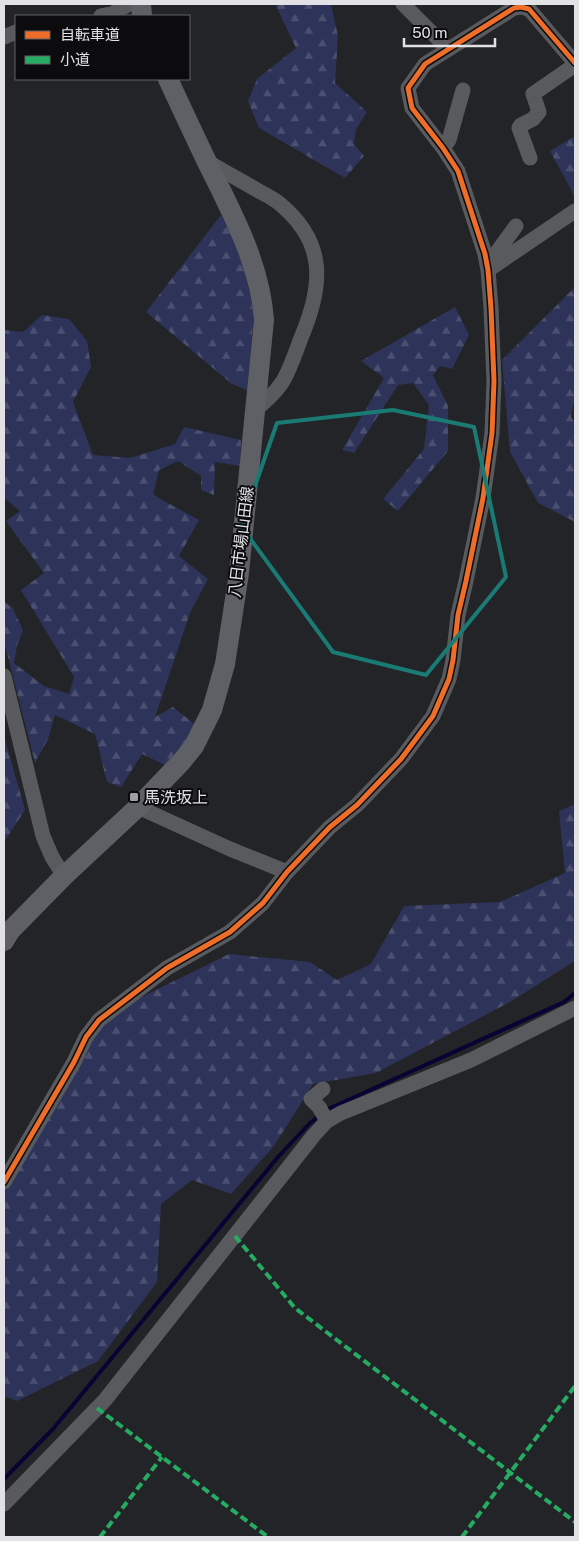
<svg xmlns="http://www.w3.org/2000/svg" width="579" height="1541" viewBox="0 0 579 1541" font-family="'Public Sans','Noto Sans JP',sans-serif">
<style>
.forest{fill:url(#forest-firs)}
.lines{fill:none;stroke-linecap:round;stroke-linejoin:round}
.stream{stroke:#090333;stroke-width:4}
.minor{stroke:#595a5d;stroke-width:15}
.major{stroke:#5f6066;stroke-width:20}
.quiet{stroke:#26ab63;stroke-width:4;stroke-dasharray:8 4;stroke-linecap:butt}
.cycleway-casing{stroke:#0c0c0f;stroke-width:8}
.cycleway{stroke:#ee6e29;stroke-width:5}
.marked{fill:none;stroke:#1a7b74;stroke-width:4;stroke-linejoin:round}
.poi-dot{fill:#9fa0a3;stroke:#0c0c0f;stroke-width:2}
.labels{text-anchor:middle;dominant-baseline:central;stroke-width:4;stroke-linejoin:round;paint-order:stroke}
.street-label{font-size:16px;fill:#e2e2e6;stroke:#0c0c0f}
.poi-label{font-size:16px;fill:#e2e2e6;stroke:#0c0c0f;text-anchor:start}
</style>
<defs>
<pattern id="forest-firs" width="22" height="20" patternUnits="userSpaceOnUse" patternTransform="scale(1.25)"><rect width="22" height="20" fill="#2d3359"/><path d="M5 1l3.5 6h-7zM16 11l3.5 6h-7z" fill="#4b5071"/></pattern>
</defs>
<rect width="100%" height="100%" fill="#232427"/>
<path class="forest" d="M 278,4 L 331,4 L 338,36 L 335,83 L 367,112 L 356,129 L 354,144 L 364,156 L 345,178 L 259,128 L 248,101 L 257,79 L 296,48 L 276,6 Z
M 575,136 L 575,197 L 550,151 Z
M 221,215 L 234,240 L 245,270 L 254,314 L 247,390 L 232,384 L 146,312 Z
M 575,287 L 575,395 L 571,417 L 575,423 L 575,522 L 538,503 L 510,452 L 502,360 Z
M 455,307 L 469,335 L 452,369 L 440,366 L 433,375 L 448,406 L 448,451 L 398,511 L 383,499 L 424,449 L 429,405 L 413,383 L 398,385 L 354,453 L 342,450 L 384,378 L 361,361 Z
M 42,315 L 69,319 L 87,341 L 91,367 L 73,402 L 93,455 L 130,458 L 175,444 L 184,427 L 241,440 L 240,466 L 215,462 L 214,495 L 201,490 L 201,476 L 178,461 L 159,470 L 153,495 L 199,520 L 179,556 L 208,579 L 190,613 L 155,717 L 173,707 L 198,727 L 165,765 L 142,754 L 121,787 L 107,782 L 95,734 L 55,715 L 48,739 L 35,763 L 4,641 L 4,602 L 12,607 L 23,630 L 17,646 L 14,663 L 44,686 L 69,694 L 74,677 L 21,590 L 44,573 L 6,521 L 20,511 L 4,498 L 4,330 L 23,332 Z
M 4,736 L 25,810 L 4,842 Z
M 575,804 L 575,961 L 510,1002 L 376,1073 L 313,1084 L 274,1146 L 231,1194 L 192,1180 L 161,1204 L 157,1282 L 98,1361 L 17,1401 L 4,1396 L 4,1169 L 103,1016 L 229,954 L 310,962 L 337,980 L 371,964 L 404,906 L 500,902 L 565,873 L 559,811 Z"/>
<g class="lines">
<path class="stream" d="M 324,1111 L 564,1002 L 575,993
M 4,1479 L 53,1429 L 278,1157 L 309,1124 L 319,1116"/>
<path class="minor" d="M 403,4 L 448,49
M 101,16 L 112,14 L 129,4
M 4,37 L 16,32
M 443,148 L 449,140 L 463,90
M 530,158 L 519,128 L 521,125 L 533,119 L 539,112 L 533,94 L 575,65
M 207,161 C 223,171 240,180 257,190 C 264,194 273,198 280,204 C 327,243 323,286 301,338 C 296,351 289,373 281,384 C 274,394 264,403 254,411
M 498,263 L 497,252 L 516,226
M 488,270 L 575,211
M 4,676 L 43,836 L 52,857 L 64,876
M 138,807 L 230,849 L 287,872
M 323,1089 L 311,1099 L 319,1107 L 327,1121
M 4,1182 L 74,1062 L 86,1037 L 99,1020 L 167,968 L 230,932 L 263,903 L 287,872 L 330,827 L 357,805 L 401,759 L 433,716 L 449,679 L 453,660 L 458,615 L 466,581 L 483,498 L 492,433 L 494,381 L 491,308 L 488,270 L 485,254 L 458,171 L 443,148 L 412,108 L 408,88 L 425,64 L 514,8 L 521,7 L 529,9 L 575,63
M 4,1504 L 105,1400 L 314,1135 L 327,1121 L 341,1113 L 471,1060 L 575,1008"/>
<path class="major" d="M 141,4 L 142,16
M 4,941 L 10,931 L 64,876 L 138,807 L 182,761 L 194,746 L 212,710 L 225,664 L 239,573 L 264,320 C 260,263 232,213 207,162 C 194,135 181,107 168,79"/>
<path class="quiet" d="M 235,1236 L 295,1308 L 575,1522
M 97,1408 L 268,1537
M 100,1537 L 162,1457
M 462,1537 L 575,1386"/>
<defs>
<path id="cycleway" d="M 4,1182 L 74,1062 L 86,1037 L 99,1020 L 167,968 L 230,932 L 263,903 L 287,872 L 330,827 L 357,805 L 401,759 L 433,716 L 449,679 L 453,660 L 458,615 L 466,581 L 483,498 L 492,433 L 494,381 L 491,308 L 488,270 L 485,254 L 458,171 L 443,148 L 412,108 L 408,88 L 425,64 L 514,8 L 521,7 L 529,9 L 575,63"/>
</defs>
<use href="#cycleway" class="cycleway-casing"/>
<use href="#cycleway" class="cycleway"/>
</g>
<path class="marked" d="M 393,410 L 474,427 L 506,577 L 426,675 L 333,652 L 241,526 L 277,423 Z"/>
<rect class="poi-dot" x="129" y="792" width="10" height="10" rx="2.5"/>
<g class="labels">
<g class="street-label">
<text transform="translate(241 542) rotate(-83)">八日市場山田線</text>
</g>
<g class="poi-label">
<text x="144" y="797">馬洗坂上</text>
</g>
</g>
<rect width="579" height="1541" fill="none" stroke="#e2e2e6" stroke-width="10"/>
<rect x="15" y="15" width="175" height="65" fill="#0c0c0f" stroke="#626265"/>
<rect x="25" y="31" width="25" height="8" fill="#ee6e29" stroke="#626265"/>
<text x="60" y="40" font-size="15" fill="#e2e2e6">自転車道</text>
<rect x="25" y="56" width="25" height="8" fill="#26ab63" stroke="#626265"/>
<text x="60" y="65" font-size="15" fill="#e2e2e6">小道</text>
<path d="M404 38v8h91v-8" fill="none" stroke="#e2e2e6" stroke-width="2.5"/>
<text x="412" y="38" font-size="15" fill="#e2e2e6" stroke="#0c0c0f" stroke-width="4" paint-order="stroke">50 m</text>
</svg>
